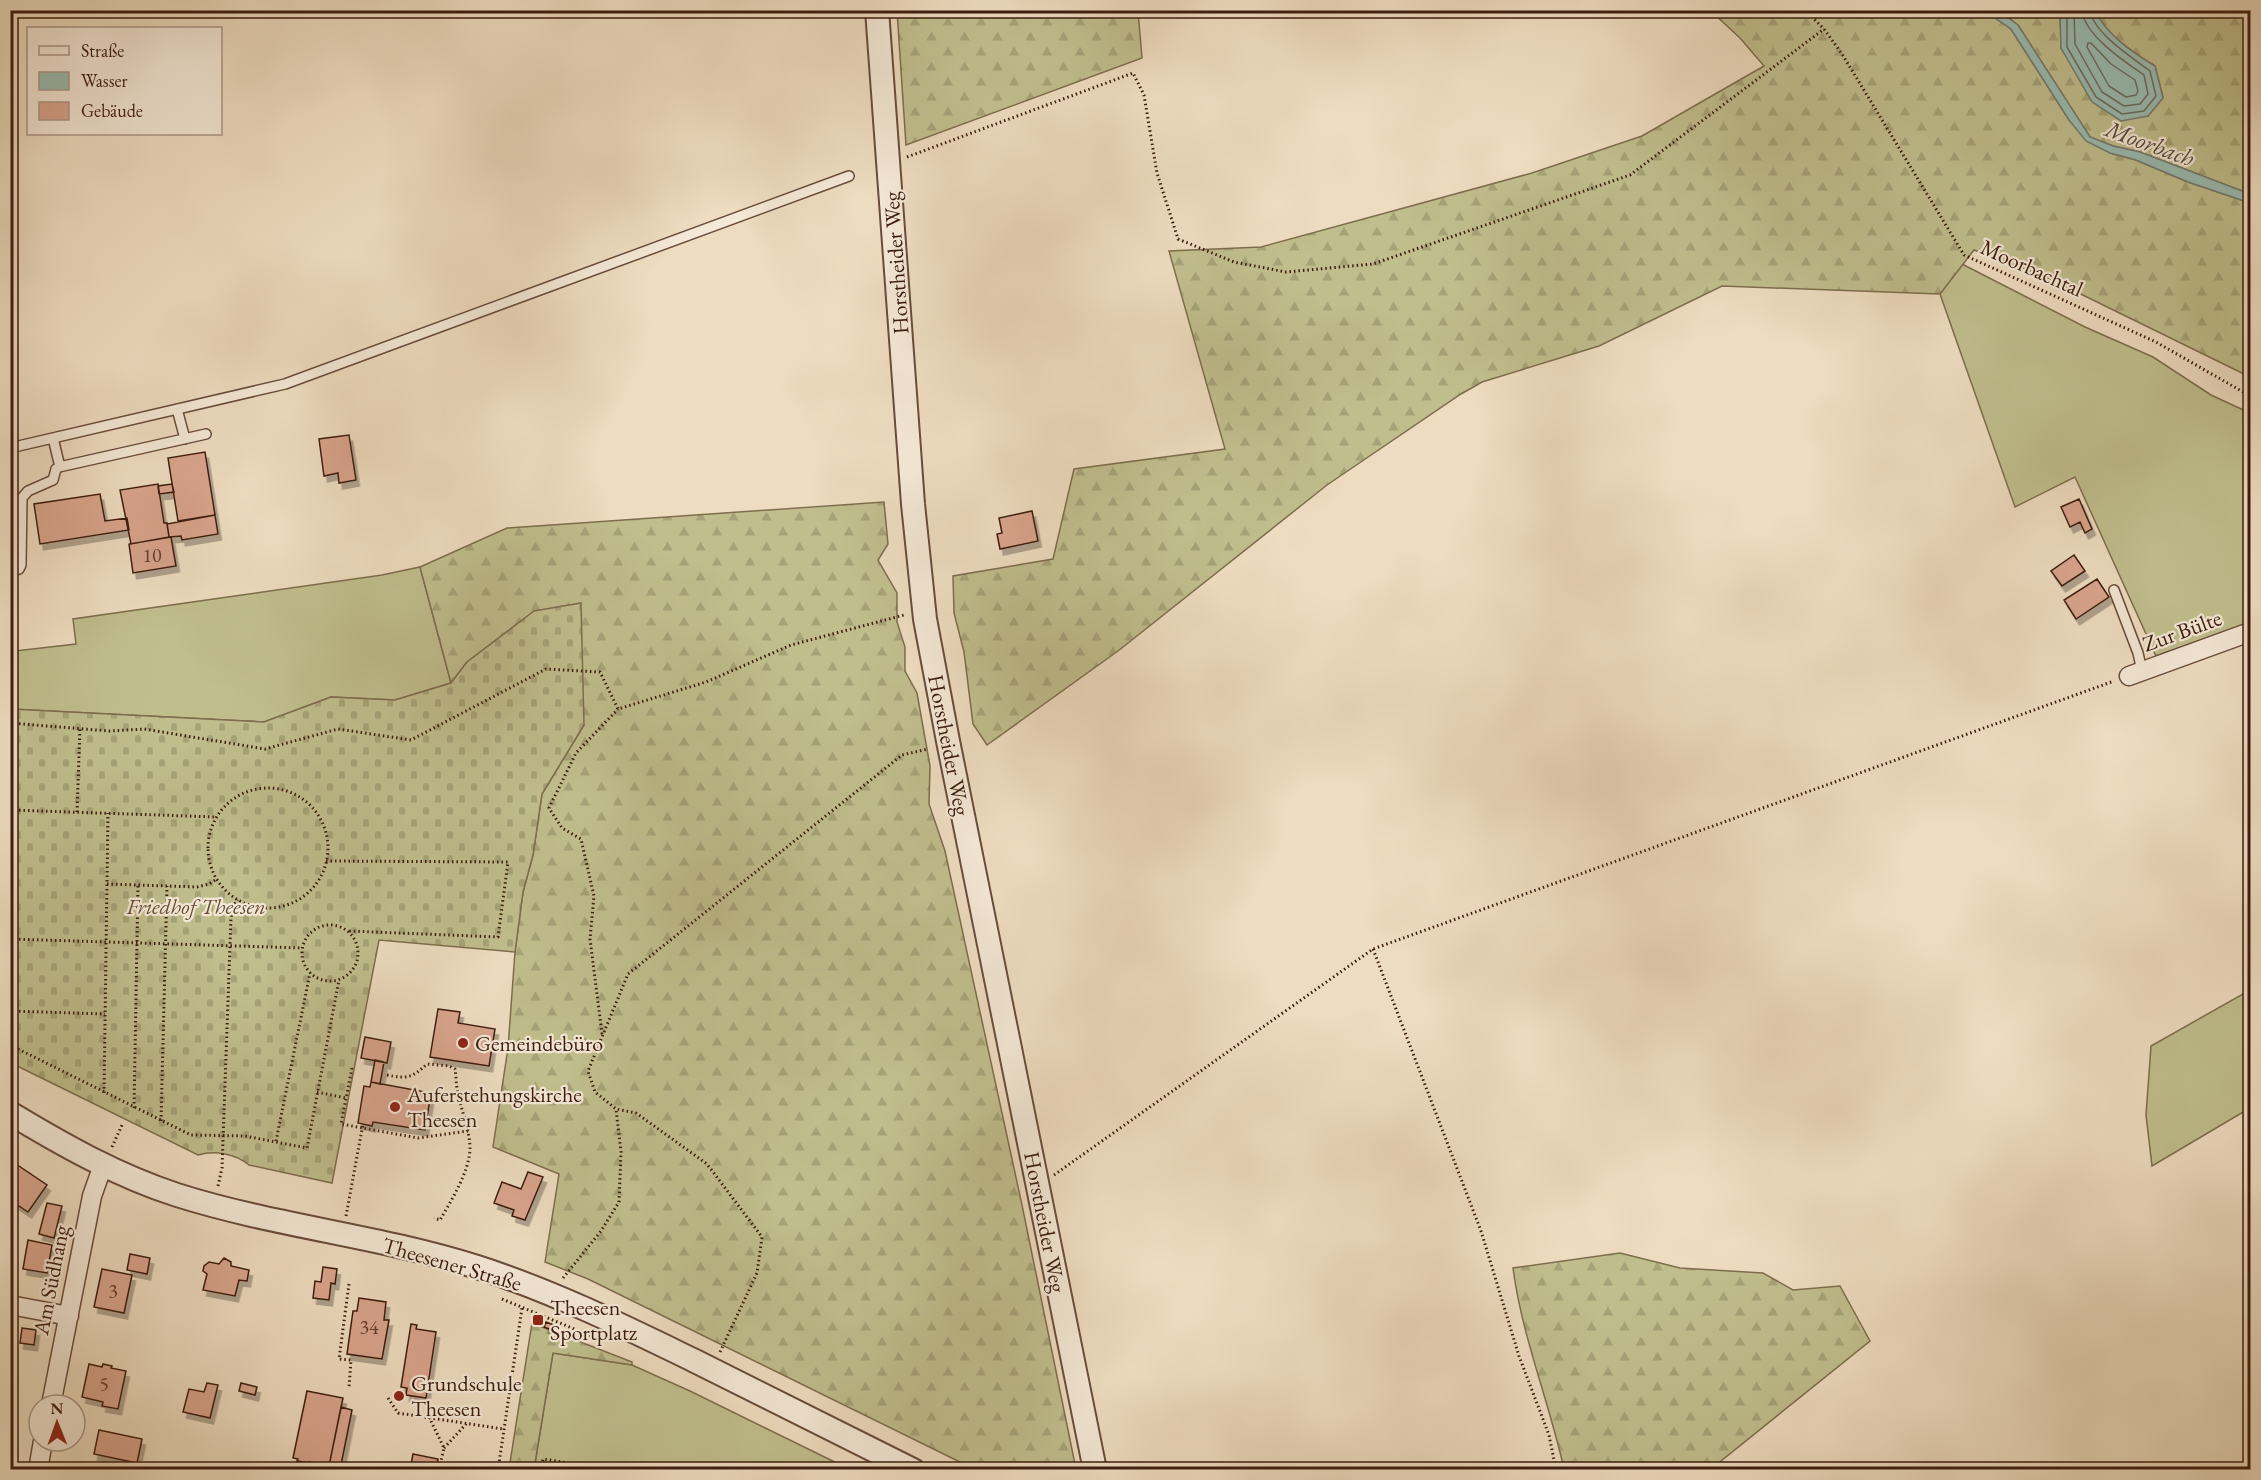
<svg xmlns="http://www.w3.org/2000/svg" width="2261" height="1480" viewBox="0 0 2261 1480" font-family="'EB Garamond',serif">
<style>
.grass{fill:#c0be8d;stroke:#7e6d4e;stroke-width:1.5}
.forest{fill:url(#forest-firs);stroke:#7e6d4e;stroke-width:1.5}
.cemetery{fill:url(#cemetery-stones);stroke:#7e6d4e;stroke-width:1.5}
.water{fill:#99bcb2;stroke:#747c71;stroke-width:1.5}
.lines{fill:none;stroke-linecap:round;stroke-linejoin:round}
.shore{stroke:#6b6c60;stroke-width:1.5}
.building{fill:#d9a48d;stroke:#3d1c0f;stroke-width:1.5;filter:url(#shadow)}
.service-casing{stroke:#694c3b;stroke-width:12}
.minor-casing{stroke:#694c3b;stroke-width:21}
.tertiary-casing{stroke:#694c3b;stroke-width:26}
.path{stroke:#3d1c0f;stroke-width:3;stroke-dasharray:1.5 3;stroke-linecap:butt}
.service{stroke:#f4e8d6;stroke-width:9}
.minor{stroke:#f4e8d6;stroke-width:18}
.tertiary{stroke:#f4e8d6;stroke-width:22}
.poi-dot{fill:#8f2418;stroke:#f4e8d6;stroke-width:2}
.labels{text-anchor:middle;dominant-baseline:central;stroke-width:4.5;stroke-linejoin:round;paint-order:stroke}
.number-label{font-size:20px;fill:#643e2e}
.street-label{font-size:22px;fill:#3d1c0f;stroke:#f4e8d6}
.park-label{font-size:22px;font-style:italic;fill:#644d35;stroke:#f4e8d6}
.poi-label{font-size:22px;fill:#3d1c0f;stroke:#f4e8d6;text-anchor:start}
.water-label{font-size:24px;font-style:italic;fill:#594c40;stroke:#f4e8d6}
</style>
<defs>
<pattern id="forest-firs" width="22" height="20" patternUnits="userSpaceOnUse" patternTransform="scale(1.5)"><rect width="22" height="20" fill="#c0be8d"/><path d="M5 1l3.5 6h-7zM16 11l3.5 6h-7z" fill="#a6a378"/></pattern>
<pattern id="cemetery-stones" width="16" height="16" patternUnits="userSpaceOnUse" patternTransform="scale(1.5)"><rect width="16" height="16" fill="#c0be8d"/><path d="M2 7V4a2 2 0 0 1 4 0v3zM10 15v-3a2 2 0 0 1 4 0v3z" fill="#a6a378"/></pattern>
<filter id="shadow"><feDropShadow dx="3.5" dy="6" stdDeviation="0" flood-color="#0004"/></filter>
</defs>
<rect width="100%" height="100%" fill="#eedcc0"/>
<filter id="stains"><feTurbulence type="fractalNoise" baseFrequency=".00333" numOctaves="4"/><feColorMatrix values="0 0 0 0 .2 0 0 0 0 .09 0 0 0 0 .02 0 0 0 .5 -.17"/></filter>
<radialGradient id="worn" r=".72"><stop offset=".6" stop-color="#630" stop-opacity="0"/><stop offset="1" stop-color="#630" stop-opacity=".3"/></radialGradient>
<path class="grass" d="M 1962,264 L 2085,327 L 2153,357 L 2211,395 L 2250,413 L 2250,623 L 2156,656 L 2075,477 L 2015,507 L 1940,294 Z
M 420,567 L 451,683 L 395,700 L 331,697 L 264,722 L 11,709 L 10,615 L 15,651 L 76,644 L 73,619 L 382,575 Z
M 2250,990 L 2250,1108 L 2152,1166 L 2146,1115 L 2151,1046 Z
M 553,1353 L 632,1365 L 690,1391 L 849,1469 L 534,1470 Z"/>
<path class="forest" d="M 2248,10 L 2250,12 L 2250,194 L 2140,152 L 2113,146 L 2090,137 L 2018,25 L 1999,11 L 2063,11 L 2060,14 L 2061,48 L 2077,73 L 2148,116 L 2163,97 L 2155,66 C 2132,52 2108,36 2095,11 Z
M 897,11 L 1138,11 L 1142,58 L 906,145 Z
M 1711,11 L 1985,11 L 2011,29 L 2069,120 L 2110,153 L 2136,160 L 2188,182 L 2250,203 L 2250,377 L 2044,276 L 1974,250 L 1940,294 L 1722,286 L 1599,346 L 1482,382 L 1461,394 L 1327,485 L 1118,651 L 987,745 L 973,724 L 964,652 L 954,613 L 953,576 L 1053,559 L 1074,469 L 1225,449 L 1169,251 L 1261,247 L 1532,173 L 1642,136 L 1764,66 L 1740,38 Z
M 884,502 L 888,544 L 878,560 L 897,593 L 897,622 L 905,647 L 905,671 L 917,693 L 930,766 L 929,804 L 945,851 L 1022,1205 L 1076,1469 L 974,1469 L 588,1279 L 545,1262 L 559,1174 L 493,1147 L 508,1048 L 515,952 L 523,892 L 533,855 L 542,794 L 584,725 L 534,612 L 467,662 L 451,683 L 420,567 L 507,528 Z
M 1620,1253 L 1680,1268 L 1763,1273 L 1793,1290 L 1840,1286 L 1870,1341 L 1711,1469 L 1564,1469 C 1549,1401 1522,1337 1513,1268 Z
M 532,1323 L 632,1362 L 632,1365 L 553,1353 L 534,1469 L 509,1469 Z"/>
<path class="cemetery" d="M 581,603 L 584,725 L 542,794 L 533,855 L 523,892 L 515,952 L 379,940 L 332,1183 L 249,1165 C 236,1154 215,1150 198,1155 L 11,1063 L 11,709 L 264,722 L 331,697 L 395,700 L 451,683 L 467,662 L 534,611 Z"/>
<path class="water" d="M 1985,11 L 1999,11 L 2018,25 L 2090,137 L 2113,146 L 2140,152 L 2250,194 L 2250,203 L 2188,182 L 2136,160 L 2110,153 L 2086,141 L 2069,120 L 2011,29 Z
M 2063,11 L 2095,11 C 2108,36 2132,52 2155,66 L 2163,98 L 2148,116 L 2121,121 L 2092,102 L 2061,48 L 2060,14 Z"/>
<g class="lines">
<path class="shore" d="M 2067,10 L 2067,47 L 2096,97 L 2122,114 L 2144,111 L 2156,96 L 2150,71 C 2133,58 2093,33 2090,10
M 2074,10 L 2075,44 L 2102,92 L 2124,106 L 2140,104 L 2148,94 L 2144,75 C 2125,62 2084,35 2082,10
M 2088,43 L 2091,43 L 2111,64 L 2135,80 L 2138,91 L 2136,95 L 2126,97 L 2109,86 L 2087,47 Z"/>
</g>
<path class="building" d="M 349,435 L 356,480 L 339,483 L 338,473 L 324,476 L 319,439 Z
M 205,452 L 215,515 L 178,521 L 168,458 Z
M 158,484 L 164,523 L 167,523 L 169,537 L 131,544 L 120,490 Z
M 172,484 L 174,492 L 159,494 L 158,486 Z
M 100,494 L 105,521 L 127,518 L 129,530 L 40,544 L 34,504 Z
M 2079,499 L 2092,529 L 2085,533 L 2080,522 L 2070,527 L 2061,507 Z
M 1032,511 L 1038,541 L 1000,549 L 997,534 L 1002,533 L 999,518 Z
M 215,515 L 218,534 L 182,540 L 181,536 L 169,537 L 167,524 Z
M 171,537 L 176,566 L 133,573 L 129,544 Z
M 2074,555 L 2085,571 L 2062,586 L 2051,571 Z
M 2097,579 L 2109,597 L 2076,619 L 2064,600 Z
M 438,1009 L 460,1012 L 458,1023 L 495,1029 L 489,1066 L 430,1057 Z
M 365,1037 L 391,1042 L 387,1063 L 361,1058 Z
M 375,1060 L 384,1062 L 380,1084 L 371,1082 Z
M 371,1082 L 431,1093 L 425,1130 L 373,1122 L 372,1126 L 358,1123 L 364,1086 L 370,1087 Z
M 10,1160 L 47,1185 L 28,1212 L 10,1200 Z
M 528,1172 L 543,1177 L 525,1220 L 512,1216 L 514,1210 L 494,1203 L 502,1182 L 521,1189 Z
M 47,1203 L 62,1206 L 54,1238 L 39,1234 Z
M 28,1240 L 52,1245 L 47,1273 L 23,1269 Z
M 130,1254 L 150,1258 L 147,1274 L 127,1270 Z
M 224,1258 L 231,1262 L 231,1266 L 249,1270 L 247,1281 L 239,1280 L 235,1296 L 203,1290 L 207,1274 L 203,1271 L 204,1266 L 209,1262 L 219,1264 Z
M 323,1267 L 337,1269 L 335,1284 L 331,1283 L 329,1300 L 313,1298 L 315,1281 L 321,1282 Z
M 102,1269 L 132,1275 L 124,1313 L 94,1307 Z
M 359,1298 L 386,1302 L 384,1320 L 389,1320 L 382,1359 L 347,1354 L 353,1311 L 357,1311 Z
M 546,1322 L 559,1327 L 557,1332 L 544,1327 Z
M 411,1324 L 417,1325 L 416,1329 L 436,1332 L 426,1398 L 406,1395 L 407,1388 L 401,1387 Z
M 22,1328 L 36,1330 L 34,1345 L 20,1343 Z
M 10,1342 L 14,1343 L 11,1372 L 10,1372 Z
M 89,1364 L 102,1367 L 103,1364 L 112,1366 L 111,1368 L 126,1371 L 118,1409 L 102,1406 L 103,1402 L 82,1397 Z
M 207,1383 L 218,1385 L 210,1418 L 183,1412 L 189,1389 L 204,1392 Z
M 241,1383 L 257,1387 L 255,1395 L 239,1391 Z
M 307,1391 L 343,1398 L 329,1466 L 297,1461 L 298,1459 L 293,1458 Z
M 341,1407 L 352,1410 L 340,1470 L 308,1470 L 309,1462 L 329,1466 Z
M 99,1430 L 142,1439 L 137,1463 L 94,1454 Z
M 413,1454 L 438,1459 L 436,1470 L 410,1470 Z"/>
<g class="lines">
<defs>
<path id="service" d="M 177,409 L 185,439
M 53,438 L 60,467
M 10,448 L 285,384 L 849,176
M 10,572 L 19,569 L 21,565 L 22,498 L 28,491 L 53,480 L 56,469 L 59,467 L 206,434
M 2114,590 L 2138,653 L 2142,671"/>
<path id="minor" d="M 2129,676 L 2250,632
M 10,1305 L 69,1316
M 51,1405 L 92,1196 L 103,1165
M 38,1470 L 43,1441"/>
<path id="tertiary" d="M 877,10 L 913,504 L 925,619 L 948,741 L 1095,1470
M 10,1113 C 63,1145 118,1176 177,1195 C 275,1226 379,1236 477,1267 C 552,1291 623,1326 693,1360 C 766,1396 839,1433 913,1470"/>
</defs>
<use href="#service" class="service-casing"/>
<use href="#minor" class="minor-casing"/>
<use href="#tertiary" class="tertiary-casing"/>
<path class="path" d="M 1805,10 L 1824,29 L 1842,54 L 1964,255 L 2156,342 L 2250,396
M 907,157 L 1133,73 L 1144,95 L 1157,173 L 1178,239 L 1234,262 L 1286,272 L 1373,264 L 1630,175 L 1824,29
M 10,723 L 109,731 L 144,729 L 265,749 L 338,729 L 411,740 L 546,669 L 600,672 L 618,709 L 706,682 L 791,645 L 904,615
M208 848a60 60 0 1 1 120 0a60 60 0 1 1-120 0Z
M 10,810 L 217,817
M 77,812 L 80,728
M 326,861 L 508,862 L 498,937 L 349,931
M 107,884 L 197,887 L 209,884 L 217,879
M302 953a28 28 0 1 1 56 0a28 28 0 1 1-56 0Z
M 10,939 L 302,948
M 1373,949 L 1481,1231 L 1519,1356 L 1549,1435 L 1556,1470
M 10,1011 L 105,1014
M 602,1034 L 590,939 L 594,896 L 581,839 L 562,828 L 549,808 L 576,753 L 618,709
M 10,1045 L 191,1135 L 245,1136 L 307,1148 L 339,980
M 352,1068 L 341,1124 L 418,1138 L 468,1131
M 387,1075 C 407,1079 412,1078 427,1064 L 449,1066 L 455,1069 C 456,1075 456,1082 457,1088 C 460,1108 469,1126 470,1147 C 470,1171 452,1199 440,1220 L 434,1218
M 317,1092 L 346,1098
M 104,1093 L 108,813
M 134,1108 L 138,885
M 161,1121 L 167,886
M 276,1141 L 310,973
M 112,1147 L 122,1125
M 1054,1175 L 1373,949 L 2114,681
M 218,1186 L 222,1168 L 231,917 L 233,906 L 238,900
M 346,1216 L 363,1124
M 563,1278 L 601,1231 L 619,1202 L 621,1152 L 616,1109
M 349,1284 L 339,1359 L 351,1360 L 349,1388
M 502,1299 L 596,1338
M 720,1352 L 757,1273 L 762,1237 L 707,1164 L 636,1113 L 616,1109 L 595,1092 L 588,1071 L 628,974 L 902,755 L 928,749
M 388,1398 L 398,1413 L 503,1429
M 429,1417 L 444,1448 L 439,1470
M 444,1448 L 467,1423
M 499,1465 L 527,1470
M 498,1470 L 522,1308
M 541,1470 L 543,1459 L 612,1470"/>
<use href="#service" class="service"/>
<use href="#minor" class="minor"/>
<use href="#tertiary" class="tertiary"/>
</g>
<g class="poi-dot">
<circle cx="463" cy="1043" r="6"/>
<circle cx="395" cy="1107" r="6"/>
<rect x="532" y="1314" width="12" height="12" rx="3"/>
<circle cx="399" cy="1396" r="6"/>
</g>
<g class="labels">
<g class="number-label">
<text x="152" y="555">10</text>
<text x="113" y="1291">3</text>
<text x="369" y="1327">34</text>
<text x="104" y="1384">5</text>
</g>
<g class="street-label">
<text transform="translate(896 263) rotate(-94)">Horstheider Weg</text>
<text transform="translate(2032 268) rotate(24)">Moorbachtal</text>
<text transform="translate(2182 631) rotate(-20)">Zur Bülte</text>
<text transform="translate(949 745) rotate(79)">Horstheider Weg</text>
<text transform="translate(1045 1222) rotate(79)">Horstheider Weg</text>
<text transform="translate(452 1264) rotate(16)">Theesener Straße</text>
<text transform="translate(51 1280) rotate(-79)">Am Südhang</text>
</g>
<g class="park-label">
<text x="196" y="906">Friedhof Theesen</text>
</g>
<g class="poi-label">
<text x="475" y="1043">Gemeindebüro</text>
<text x="407" y="1094">Auferstehungskirche<tspan x="407" dy="25">Theesen</tspan></text>
<text x="550" y="1307">Theesen<tspan x="550" dy="25">Sportplatz</tspan></text>
<text x="411" y="1383">Grundschule<tspan x="411" dy="25">Theesen</tspan></text>
</g>
<g class="water-label">
<text transform="translate(2150 143) rotate(20)">Moorbach</text>
</g>
</g>
<rect width="2261" height="1480" fill="none" stroke="#eedcc0" stroke-width="36"/>
<rect x="12" y="12" width="2237" height="1456" fill="none" stroke="#3d1c0f" stroke-width="3"/>
<rect x="18" y="18" width="2225" height="1444" fill="none" stroke="#3d1c0f" stroke-width="1.5"/>
<rect x="27" y="27" width="195" height="108" fill="#f4e8d6" stroke="#ab9686" stroke-width="1.5"/>
<rect x="39" y="46" width="30" height="9" fill="#f4e8d6" stroke="#ab9686" stroke-width="1.5"/>
<text x="81" y="57" font-size="18" fill="#3d1c0f">Straße</text>
<rect x="39" y="72" width="30" height="18" fill="#99bcb2" stroke="#ab9686" stroke-width="1.5"/>
<text x="81" y="87" font-size="18" fill="#3d1c0f">Wasser</text>
<rect x="39" y="102" width="30" height="18" fill="#d9a48d" stroke="#ab9686" stroke-width="1.5"/>
<text x="81" y="117" font-size="18" fill="#3d1c0f">Gebäude</text>
<g transform="translate(57 1423) rotate(359)"><circle r="28" fill="#f4e8d6" stroke="#ab9686" stroke-width="1.5"/>
<path d="M0-4.5L10 22L0 15L-10 22Z" fill="#8f2418"/>
<text y="-9" font-size="16" font-weight="bold" text-anchor="middle" fill="#3d1c0f">N</text>
</g>
<rect width="100%" height="100%" filter="url(#stains)"/>
<rect width="100%" height="100%" fill="url(#worn)"/>
</svg>
